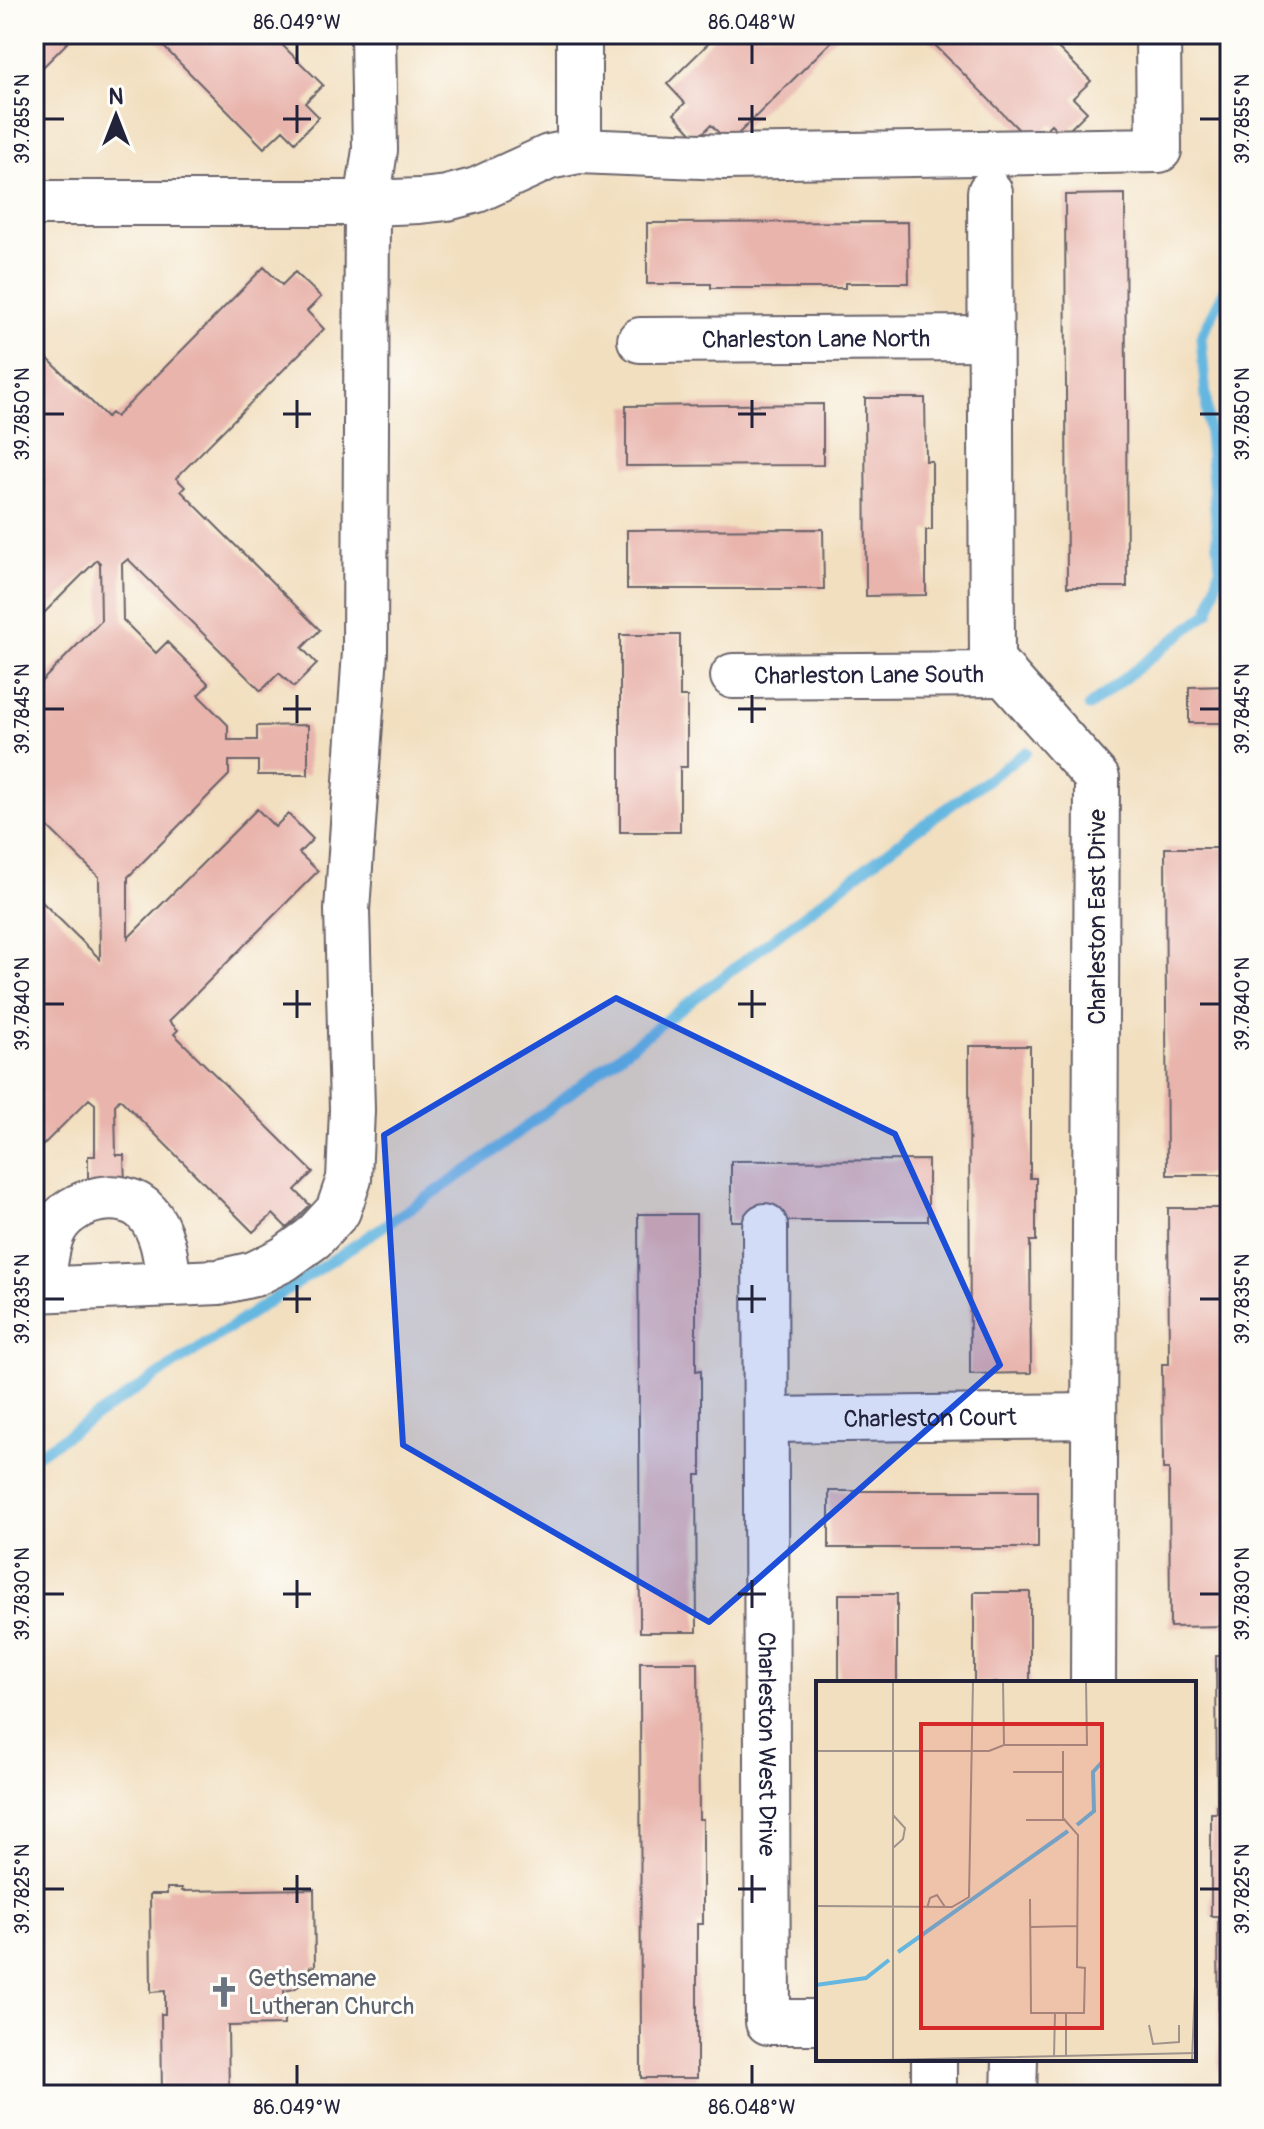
<svg xmlns="http://www.w3.org/2000/svg" width="1264" height="2129" viewBox="0 0 1264 2129" font-family="Pangolin,sans-serif">
<style>
.lines{fill:none;stroke-linecap:round;stroke-linejoin:round}
.stream{stroke:#65b7e0;stroke-width:11}
.building{fill:#e8b4ac}
.minor-casing{stroke:#6b646a;stroke-width:48}
.minor{stroke:#fff;stroke-width:44}
.marked{fill:#1d4ed8;fill-opacity:0.2;stroke:#1d4ed8;stroke-width:6;stroke-linejoin:round}
.ticks{fill:none;stroke:#22223b;stroke-width:3}
.labels{text-anchor:middle;dominant-baseline:central;stroke-width:6;stroke-linejoin:round;paint-order:stroke}
.street-label{font-size:24px;fill:#22223b;stroke:#fdfcf7}
.worship-label{font-size:24px;fill:#5b616d;stroke:#fdfcf7;text-anchor:start}
.inset-river{fill:none;stroke:#65b7e0;stroke-width:4}
.inset-road{fill:none;stroke:#9f938b;stroke-width:2}
.view{fill:#d62828;fill-opacity:0.15;stroke:#d62828;stroke-width:4}
.inset-edge{fill:none;stroke:#22223b;stroke-width:4}
.neatline{fill:none;stroke:#22223b;stroke-width:3}
.ticks-label{font-size:20px;text-anchor:middle;fill:#22223b}
</style>
<rect width="100%" height="100%" fill="#fdfcf7"/>
<filter id="ink" filterUnits="userSpaceOnUse"><feTurbulence type="fractalNoise" baseFrequency=".0125" numOctaves="2"/><feDisplacementMap in="SourceGraphic" scale="16" xChannelSelector="R" yChannelSelector="G"/><feConvolveMatrix kernelMatrix="1 2 1 2 8 2 1 2 1" color-interpolation-filters="sRGB"/></filter>
<filter id="wash" filterUnits="userSpaceOnUse"><feTurbulence type="fractalNoise" baseFrequency=".006" numOctaves="4" result="noise"/><feDisplacementMap in="SourceGraphic" scale="32" xChannelSelector="R" yChannelSelector="G"/><feGaussianBlur stdDeviation="1.8" result="paint"/><feColorMatrix in="noise" values="0 0 0 0 0 0 0 0 0 0 0 0 0 0 0 0 0 1.4 0 .05"/><feComposite in="paint" operator="in"/></filter>
<g filter="url(#wash)">
<rect width="100%" height="100%" fill="#f2dfc0"/>
<g class="lines">
<path class="stream" d="M 1089,706 L 1209,612 L 1220,568 L 1201,337 L 1230,280
M 34,1457 L 476,1165 L 909,835 L 1026,752"/>
</g>
<g id="blocks">
<path class="building" d="M 34,34 L 76,34 L 34,76 Z
M 151,34 L 271,34 L 323,85 L 305,103 L 319,117 L 295,142 L 283,130 L 264,148 Z
M 718,34 L 839,34 L 729,143 L 711,125 L 697,139 L 674,114 L 685,103 L 667,84 Z
M 924,34 L 1044,34 L 1091,81 L 1073,98 L 1087,112 L 1063,136 L 1051,124 L 1032,143 Z
M 1125,194 L 1127,587 L 1067,587 L 1065,195 Z
M 908,222 L 909,283 L 845,283 L 845,288 L 711,288 L 711,284 L 647,284 L 647,223 Z
M 264,267 L 282,285 L 295,272 L 321,297 L 307,311 L 324,329 L 176,478 L 185,487 L 181,491 L 320,630 L 302,648 L 317,664 L 294,687 L 279,673 L 261,691 L 128,559 L 122,564 L 123,620 L 156,653 L 167,642 L 209,684 L 198,695 L 228,725 L 228,740 L 257,740 L 257,726 L 308,725 L 308,775 L 258,775 L 258,761 L 229,761 L 229,775 L 128,877 L 128,938 L 257,809 L 275,827 L 288,814 L 313,839 L 299,853 L 318,871 L 169,1021 L 178,1030 L 174,1034 L 313,1172 L 295,1190 L 310,1205 L 287,1228 L 273,1214 L 253,1232 L 120,1099 L 115,1105 L 116,1155 L 124,1155 L 125,1185 L 88,1185 L 88,1156 L 95,1156 L 95,1104 L 89,1099 L 34,1154 L 34,1025 L 39,1020 L 34,1015 L 34,894 L 100,959 L 99,877 L 34,813 L 34,689 L 101,621 L 100,563 L 97,560 L 34,623 L 34,498 L 39,493 L 34,488 L 45,477 L 34,466 L 34,345 L 107,417 L 111,413 L 116,417 Z
M 865,398 L 925,398 L 926,461 L 932,461 L 932,530 L 926,530 L 926,595 L 866,596 Z
M 823,404 L 823,465 L 626,466 L 626,406 Z
M 823,529 L 824,589 L 627,589 L 627,530 Z
M 620,635 L 680,635 L 680,697 L 687,697 L 687,767 L 680,767 L 680,832 L 620,832 Z
M 1230,686 L 1230,723 L 1189,723 L 1189,687 Z
M 1165,848 L 1226,848 L 1228,1175 L 1167,1175 Z
M 969,1046 L 1030,1046 L 1030,1178 L 1036,1178 L 1036,1241 L 1030,1241 L 1031,1373 L 970,1374 Z
M 928,1160 L 928,1221 L 731,1221 L 731,1161 Z
M 1168,1208 L 1225,1208 L 1228,1626 L 1170,1627 L 1169,1469 L 1163,1469 L 1162,1364 L 1169,1364 Z
M 638,1214 L 696,1214 L 696,1371 L 701,1370 L 701,1475 L 696,1475 L 697,1632 L 640,1632 Z
M 829,1491 L 1038,1491 L 1038,1548 L 829,1548 Z
M 974,1592 L 1030,1592 L 1030,1683 L 974,1683 Z
M 839,1594 L 897,1594 L 897,1683 L 839,1683 Z
M 1216,1656 L 1230,1656 L 1230,2073 L 1219,2073 L 1218,1916 L 1211,1916 L 1211,1813 L 1217,1813 Z
M 640,1662 L 698,1662 L 699,1819 L 703,1819 L 703,1924 L 697,1924 L 697,2078 L 641,2078 Z
M 167,1888 L 182,1888 L 182,1891 L 314,1889 L 315,1966 L 310,1967 L 303,1983 L 294,1989 L 284,1991 L 284,2025 L 228,2026 L 229,2095 L 162,2095 L 161,2014 L 165,2014 L 165,1991 L 151,1992 L 150,1894 L 167,1894 Z"/>
</g>
</g>
<g filter="url(#ink)">
<use href="#blocks" fill-opacity="0" stroke="#6b646a" stroke-width="2"/>
<g class="lines">
<defs>
<g id="minor">
<path d="M 579,151 L 725,157 L 1159,150 L 1158,34"/>
<path d="M 990,192 L 992,660 L 1097,778 L 1093,1683"/>
<path d="M 34,203 L 367,203 L 420,201 L 447,198 L 477,190 L 549,157 L 579,151 L 579,34"/>
<path id="s1" d="M 640,340 L 991,338"/>
<path id="s2" d="M 733,676 L 1005,674"/>
<path id="s3" d="M 765,1226 L 768,2022 L 818,2022"/>
<path d="M 42,1289 C 45,1270 45,1245 55,1228 C 71,1199 124,1186 147,1213 C 164,1232 166,1260 169,1284"/>
<path d="M 34,1290 L 219,1282 L 254,1274 L 284,1259 L 313,1238 L 338,1211 L 349,1179 L 352,1110 L 347,910 L 365,652 L 367,203 L 375,150 L 373,34"/>
<path id="s4" d="M 766,1420 L 1094,1416"/>
<path d="M 934,2095 L 934,2059"/>
<path d="M 1014,2095 L 1015,2059"/>
</g>
</defs>
<use href="#minor" class="minor-casing"/>
<use href="#minor" class="minor"/>
</g>
</g>
<path class="marked" d="M 616,998 L 895,1134 L 1000,1365 L 709,1622 L 403,1445 L 384,1135 Z"/>
<path class="ticks" d="M 297,44 L 297,64M 752,44 L 752,64M 297,105 L 297,133M 752,105 L 752,133M 44,119 L 64,119M 283,119 L 311,119M 738,119 L 766,119M 1200,119 L 1220,119M 297,400 L 297,428M 752,400 L 752,428M 44,414 L 64,414M 283,414 L 311,414M 738,414 L 766,414M 1200,414 L 1220,414M 297,695 L 297,723M 752,695 L 752,723M 44,709 L 64,709M 283,709 L 311,709M 738,709 L 766,709M 1200,709 L 1220,709M 297,990 L 297,1018M 752,990 L 752,1018M 44,1004 L 64,1004M 283,1004 L 311,1004M 738,1004 L 766,1004M 1200,1004 L 1220,1004M 297,1285 L 297,1313M 752,1285 L 752,1313M 44,1299 L 64,1299M 283,1299 L 311,1299M 738,1299 L 766,1299M 1200,1299 L 1220,1299M 297,1580 L 297,1608M 752,1580 L 752,1608M 44,1594 L 64,1594M 283,1594 L 311,1594M 738,1594 L 766,1594M 1200,1594 L 1220,1594M 297,1875 L 297,1903M 752,1875 L 752,1903M 44,1889 L 64,1889M 283,1889 L 311,1889M 738,1889 L 766,1889M 1200,1889 L 1220,1889M 297,2065 L 297,2085M 752,2065 L 752,2085"/>
<defs>
<symbol id="church-bare" viewBox="-9 -9 18 18"><path d="M-1.2-6h2.4v3.5h3.3v2.4h-3.3V6h-2.4V-.1h-3.3v-2.4h3.3Z" fill="#6b7280" stroke="#fdfcf7" stroke-width="2.5" paint-order="stroke"/></symbol>
</defs>
<g fill-rule="evenodd">
<use href="#church-bare" x="202" y="1970" width="44" height="44"/>
</g>
<g class="labels">
<g class="street-label">
<text stroke="none"><textPath href="#s1" startOffset="176">Charleston Lane North</textPath></text>
<text stroke="none"><textPath href="#s2" startOffset="136">Charleston Lane South</textPath></text>
<text transform="translate(1097 917) rotate(-90)">Charleston East Drive</text>
<text stroke="none"><textPath href="#s4" startOffset="164">Charleston Court</textPath></text>
<text stroke="none"><textPath href="#s3" startOffset="518">Charleston West Drive</textPath></text>
</g>
<g class="worship-label">
<text x="248" y="1978">Gethsemane<tspan x="248" dy="28">Lutheran Church</tspan></text>
</g>
</g>
<g transform="translate(816 1681)">
<rect width="380" height="380" fill="#f2dfc0"/>
<path class="inset-river" d="M 261,144 L 278,130 L 277,91 L 287,80M 82,271 L 252,150M 0,304 L 50,297 L 73,279"/>
<path class="inset-road" d="M 77,0 L 77,380M 188,64 L 271,64 L 270,0M 0,70 L 173,70 L 188,64 L 187,0M 197,91 L 247,91M 77,134 L 89,147 L 87,158 L 77,167M 210,139 L 249,139M 214,218 L 215,332 L 268,332 L 269,287 L 261,286 L 262,154 L 247,137 L 247,70M 0,225 L 136,226 L 153,216 L 157,0M 111,227 L 114,217 L 121,214 L 129,226M 215,246 L 261,245M 333,344 L 337,363 L 363,361 L 363,344M 238,376 L 239,332M 250,376 L 250,332M 23,380 L 380,372M 376,380 L 380,279"/>
<path class="view" d="M 105,43 L 286,43 L 286,347 L 105,347 Z"/>
<rect width="380" height="380" class="inset-edge"/>
</g>
<rect width="1264" height="2129" fill="none" stroke="#fdfcf7" stroke-width="88"/>
<g transform="translate(116 116)" stroke="#fdfcf7" stroke-width="6" paint-order="stroke">
<path d="M0-6L14 30L0 20L-14 30Z" fill="#22223b"/>
<text y="-12" font-size="22" font-weight="bold" text-anchor="middle" fill="#22223b">N</text>
</g>
<rect x="44" y="44" width="1176" height="2041" class="neatline"/>
<g class="ticks-label">
<text x="297" y="29">86.049°W</text>
<text x="752" y="29">86.048°W</text>
<text transform="translate(22 119) rotate(-90)" y="7">39.7855°N</text>
<text transform="translate(1242 119) rotate(-90)" y="7">39.7855°N</text>
<text transform="translate(22 414) rotate(-90)" y="7">39.7850°N</text>
<text transform="translate(1242 414) rotate(-90)" y="7">39.7850°N</text>
<text transform="translate(22 709) rotate(-90)" y="7">39.7845°N</text>
<text transform="translate(1242 709) rotate(-90)" y="7">39.7845°N</text>
<text transform="translate(22 1004) rotate(-90)" y="7">39.7840°N</text>
<text transform="translate(1242 1004) rotate(-90)" y="7">39.7840°N</text>
<text transform="translate(22 1299) rotate(-90)" y="7">39.7835°N</text>
<text transform="translate(1242 1299) rotate(-90)" y="7">39.7835°N</text>
<text transform="translate(22 1594) rotate(-90)" y="7">39.7830°N</text>
<text transform="translate(1242 1594) rotate(-90)" y="7">39.7830°N</text>
<text transform="translate(22 1889) rotate(-90)" y="7">39.7825°N</text>
<text transform="translate(1242 1889) rotate(-90)" y="7">39.7825°N</text>
<text x="297" y="2114">86.049°W</text>
<text x="752" y="2114">86.048°W</text>
</g>
</svg>
